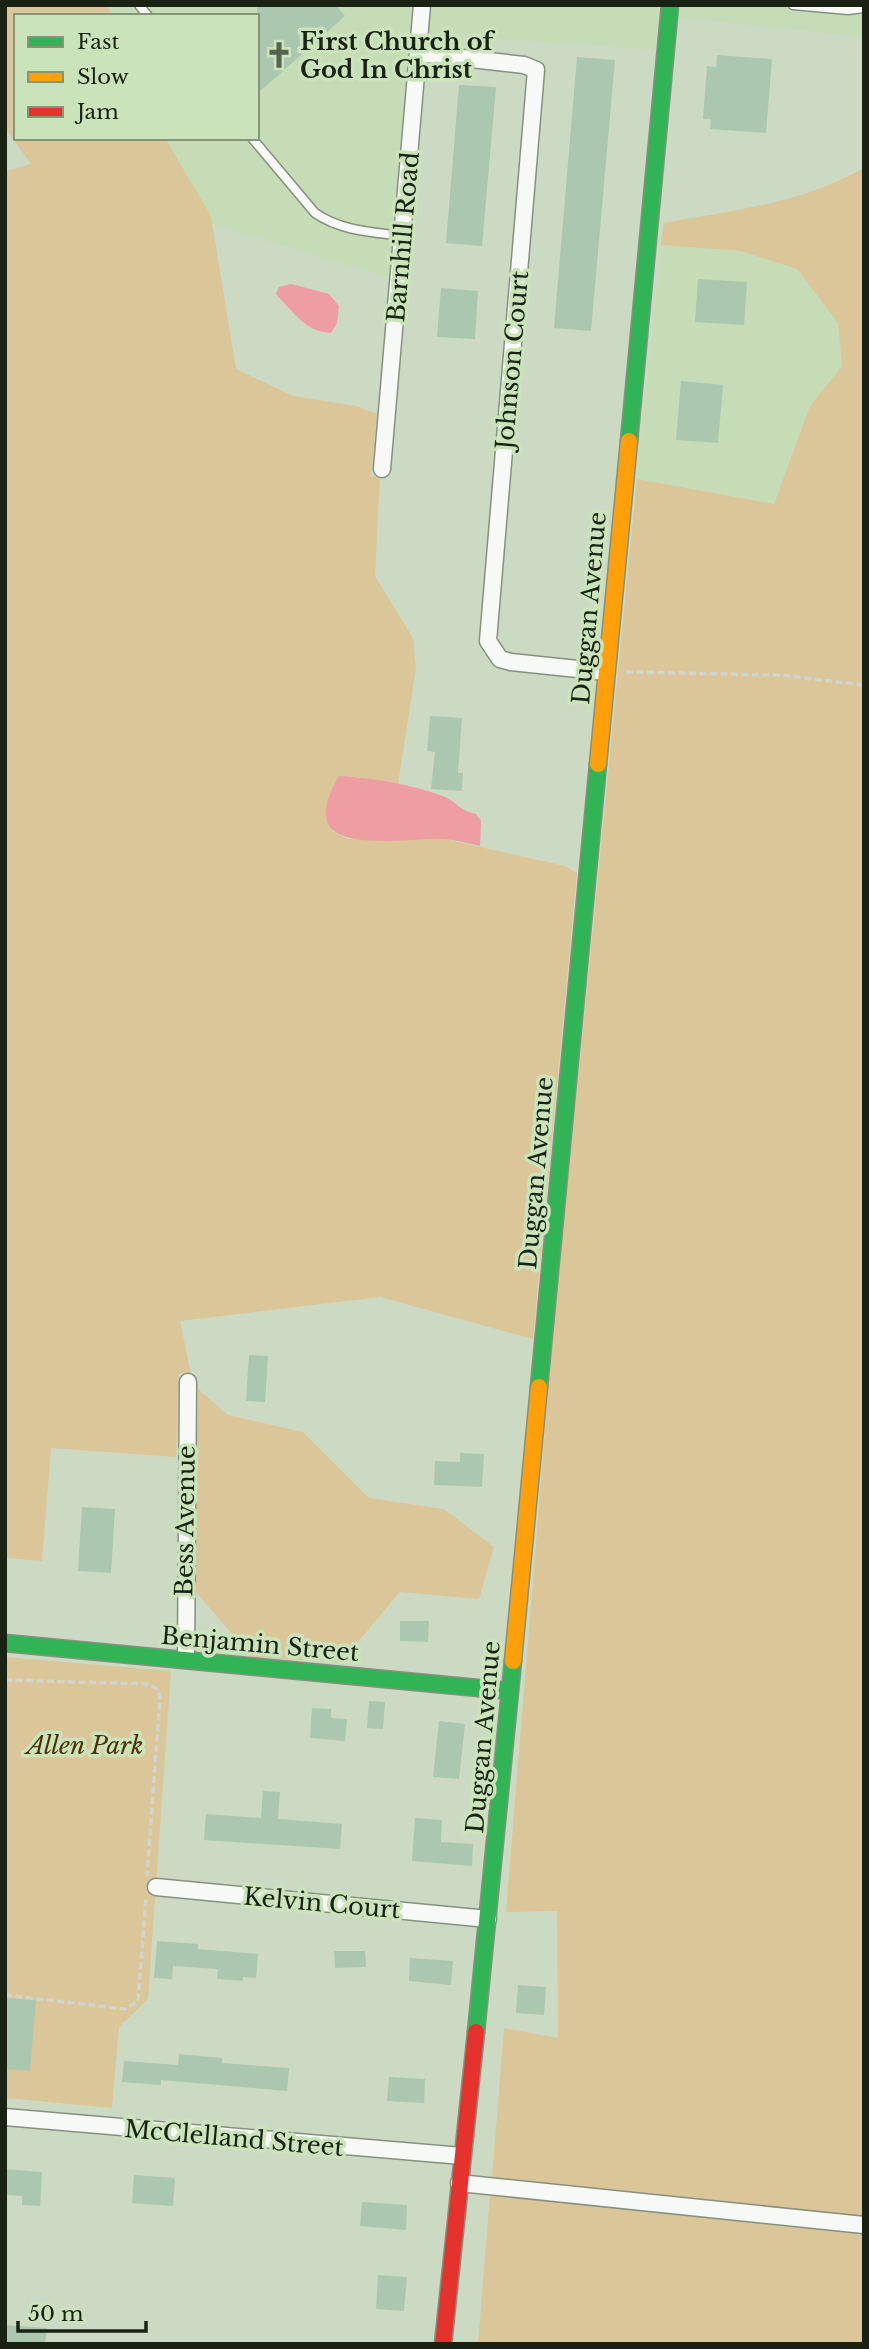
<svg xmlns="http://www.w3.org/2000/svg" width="869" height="2349" viewBox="0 0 869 2349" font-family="'Libre Baskerville',serif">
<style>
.built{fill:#c6dcb7}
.green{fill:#dbc699}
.water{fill:#ee9ea2}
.building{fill:#acc7af}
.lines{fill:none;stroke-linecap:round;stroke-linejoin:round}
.lane-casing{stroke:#86907e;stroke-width:11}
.street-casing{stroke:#86907e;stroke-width:19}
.fast-casing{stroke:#86907e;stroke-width:19}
.slow-casing{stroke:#86907e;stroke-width:19}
.jam-casing{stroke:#86907e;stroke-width:19}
.path{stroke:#d0d5cd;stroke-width:3.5;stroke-dasharray:7 3.5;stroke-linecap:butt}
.lane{stroke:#f7f9f6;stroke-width:8}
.street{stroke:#f7f9f6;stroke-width:16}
.fast{stroke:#30b455;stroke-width:16}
.slow{stroke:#ff9f0a;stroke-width:16}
.jam{stroke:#e5322d;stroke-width:16}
.labels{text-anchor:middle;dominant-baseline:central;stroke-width:7;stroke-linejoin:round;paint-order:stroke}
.poi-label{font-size:24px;font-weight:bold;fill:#192213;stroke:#cbe3ba;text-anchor:start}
.street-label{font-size:24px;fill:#192213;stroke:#cbe3ba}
.park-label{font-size:24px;font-style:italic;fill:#4d3102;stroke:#cbe3ba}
</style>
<rect width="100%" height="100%" fill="#ccdac3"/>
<path class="built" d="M 107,5 L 412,5 L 390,278 L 212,224 L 165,138 L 257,138 L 257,16 L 112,16 Z
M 432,5 L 660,5 L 655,50 L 430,34 Z
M 680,5 L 864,5 L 864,37 L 679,18 Z
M 661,245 L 741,251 L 797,269 L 838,323 L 842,366 L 810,406 L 774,504 L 637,479 Z"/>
<path class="green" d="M 5,5 L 107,5 L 112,16 L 16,16 L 16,138 L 165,138 L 211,216 L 236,369 L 293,396 L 356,406 L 377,414 L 371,476 L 380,477 L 375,576 L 413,638 L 416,668 L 398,784 L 358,777 L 332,831 L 347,839 L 445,839 L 565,866 L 577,873 L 533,1339 L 380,1297 L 180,1321 L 191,1374 L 179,1373 L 176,1457 L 51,1448 L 42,1561 L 5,1558 L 5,171 L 31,164 L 5,128 Z
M 864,168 L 864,2217 L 492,2178 L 504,2028 L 558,2038 L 557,1911 L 506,1912 L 552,1344 L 637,479 L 774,504 L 810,406 L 842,366 L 838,323 L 797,269 L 741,251 L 661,245 L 663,223 C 732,211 802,203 864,168 Z
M 198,1389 L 228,1415 L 303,1432 L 369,1498 L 444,1509 L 494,1547 L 479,1599 L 400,1592 L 341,1662 L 252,1657 L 194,1590 Z
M 5,1657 L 171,1671 L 148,1999 L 119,2027 L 112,2108 L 5,2098 Z
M 490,2195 L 864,2234 L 864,2344 L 478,2344 Z"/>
<path class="water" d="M 291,284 L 329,294 L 339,306 L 337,323 L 331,333 C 306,332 293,312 276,294 L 279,287 Z
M 339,776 C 374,778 409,784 443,796 C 456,801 461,812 476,814 L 481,821 L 480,846 C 468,843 455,840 443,839 C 397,837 288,862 339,776 Z"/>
<path class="building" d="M 257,5 L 336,5 L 345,16 L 257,94 Z
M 717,55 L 772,59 L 766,133 L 710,129 L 711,119 L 703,119 L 707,66 L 716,67 Z
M 577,57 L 615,60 L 591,331 L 554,328 Z
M 459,85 L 496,87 L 482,246 L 446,243 Z
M 698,279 L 747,282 L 744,325 L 695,322 Z
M 441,288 L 478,291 L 475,339 L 437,337 Z
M 681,381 L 723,385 L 718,443 L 676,440 Z
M 430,716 L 462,718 L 458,773 L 463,773 L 462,791 L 431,789 L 435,752 L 427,751 Z
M 249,1355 L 268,1356 L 265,1402 L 246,1401 Z
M 460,1453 L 484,1454 L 482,1487 L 434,1485 L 435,1461 L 460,1462 Z
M 82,1507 L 115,1509 L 111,1573 L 78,1571 Z
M 400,1621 L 429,1621 L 428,1642 L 400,1641 Z
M 369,1701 L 385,1702 L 383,1729 L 367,1728 Z
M 312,1708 L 331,1709 L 331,1718 L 347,1719 L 345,1741 L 310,1738 Z
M 439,1721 L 465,1724 L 459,1779 L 433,1777 Z
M 263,1791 L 280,1792 L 278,1819 L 342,1824 L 340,1849 L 204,1840 L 206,1814 L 261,1818 Z
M 415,1818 L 442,1820 L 441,1842 L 473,1844 L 472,1866 L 412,1861 Z
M 157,1941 L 198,1944 L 198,1949 L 258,1954 L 256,1978 L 243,1977 L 243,1981 L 217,1979 L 218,1969 L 173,1966 L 172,1979 L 154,1978 Z
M 334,1951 L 365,1951 L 366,1967 L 335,1968 Z
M 410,1958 L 453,1961 L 451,1985 L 409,1981 Z
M 518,1985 L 546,1987 L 544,2015 L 516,2013 Z
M 5,1998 L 36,2000 L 30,2071 L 5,2069 Z
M 179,2054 L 222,2058 L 222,2063 L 289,2068 L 287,2091 L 161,2080 L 161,2085 L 122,2082 L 124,2061 L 178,2065 Z
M 389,2077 L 425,2079 L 424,2103 L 387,2101 Z
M 5,2169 L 42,2172 L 40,2206 L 22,2205 L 22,2196 L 5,2195 Z
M 134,2175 L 175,2178 L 173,2206 L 132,2203 Z
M 362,2202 L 407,2205 L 406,2230 L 360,2226 Z
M 378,2275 L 407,2277 L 404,2311 L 376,2309 Z
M 5,2325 L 47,2328 L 45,2344 L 5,2344 Z"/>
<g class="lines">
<defs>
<path id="lane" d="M 139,5 L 148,16
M 793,5 L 848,10 L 864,8
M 252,138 L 315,213 C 341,231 372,232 403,236"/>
<path id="street" d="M 418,53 L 524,65 L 536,70 L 488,641 L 500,659 L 511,662 L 606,672
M 382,469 L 422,5
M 186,1659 L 188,1382
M 156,1887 L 488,1919
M 5,2117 L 462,2156
M 459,2183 L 864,2225"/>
<path id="fast" d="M 629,441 L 670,5
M 539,1387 L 598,764
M 5,1643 L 510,1691
M 476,2032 L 513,1661"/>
<path id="slow" d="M 598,764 L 629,441
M 513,1661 L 539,1387"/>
<path id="jam" d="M 443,2344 L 476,2032"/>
</defs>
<use href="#lane" class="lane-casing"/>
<use href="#street" class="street-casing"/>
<use href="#fast" class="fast-casing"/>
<use href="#slow" class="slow-casing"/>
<use href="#jam" class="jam-casing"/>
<path class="path" d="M 626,672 L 780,675 L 864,685
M 5,1680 L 149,1684 L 158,1690 L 160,1698 L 147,1876
M 5,1995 L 125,2009 L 138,2001 L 146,1898"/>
<use href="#lane" class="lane"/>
<use href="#street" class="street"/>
<use href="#fast" class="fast"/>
<use href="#slow" class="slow"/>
<use href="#jam" class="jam"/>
</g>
<defs>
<symbol id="church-bare" viewBox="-9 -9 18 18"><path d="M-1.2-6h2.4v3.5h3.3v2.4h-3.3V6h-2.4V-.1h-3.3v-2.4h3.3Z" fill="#586251" stroke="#cbe3ba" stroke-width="2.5" paint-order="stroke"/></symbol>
</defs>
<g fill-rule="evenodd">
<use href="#church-bare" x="260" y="36" width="38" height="38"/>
</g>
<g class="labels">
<g class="poi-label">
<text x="300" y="41">First Church of<tspan x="300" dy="28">God In Christ</tspan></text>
</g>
<g class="street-label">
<text transform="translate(403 237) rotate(-85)">Barnhill Road</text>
<text transform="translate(512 360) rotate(-85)">Johnson Court</text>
<text transform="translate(589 608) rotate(-85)">Duggan Avenue</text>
<text transform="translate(536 1173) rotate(-85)">Duggan Avenue</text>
<text transform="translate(185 1521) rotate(-89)">Bess Avenue</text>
<text transform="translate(260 1644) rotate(5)">Benjamin Street</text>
<text transform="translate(483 1737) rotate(-85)">Duggan Avenue</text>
<text transform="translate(322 1903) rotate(5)">Kelvin Court</text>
<text transform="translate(234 2138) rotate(5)">McClelland Street</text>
</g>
<g class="park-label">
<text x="85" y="1745">Allen Park</text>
</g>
</g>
<rect width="869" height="2349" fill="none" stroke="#192213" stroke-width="14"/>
<rect x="14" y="14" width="245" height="126" fill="#cbe3ba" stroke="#849677" stroke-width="2"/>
<rect x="28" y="37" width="35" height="10" fill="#30b455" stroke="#849677" stroke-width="2"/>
<text x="77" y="49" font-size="21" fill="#192213">Fast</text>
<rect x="28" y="72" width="35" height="10" fill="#ff9f0a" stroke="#849677" stroke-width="2"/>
<text x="77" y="84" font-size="21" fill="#192213">Slow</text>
<rect x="28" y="107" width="35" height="10" fill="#e5322d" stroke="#849677" stroke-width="2"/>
<text x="77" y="119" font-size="21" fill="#192213">Jam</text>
<path d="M18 2321v10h128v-10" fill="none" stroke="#192213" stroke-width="3.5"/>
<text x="28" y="2321" font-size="21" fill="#192213" stroke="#cbe3ba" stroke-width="5" paint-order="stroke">50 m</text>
</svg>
